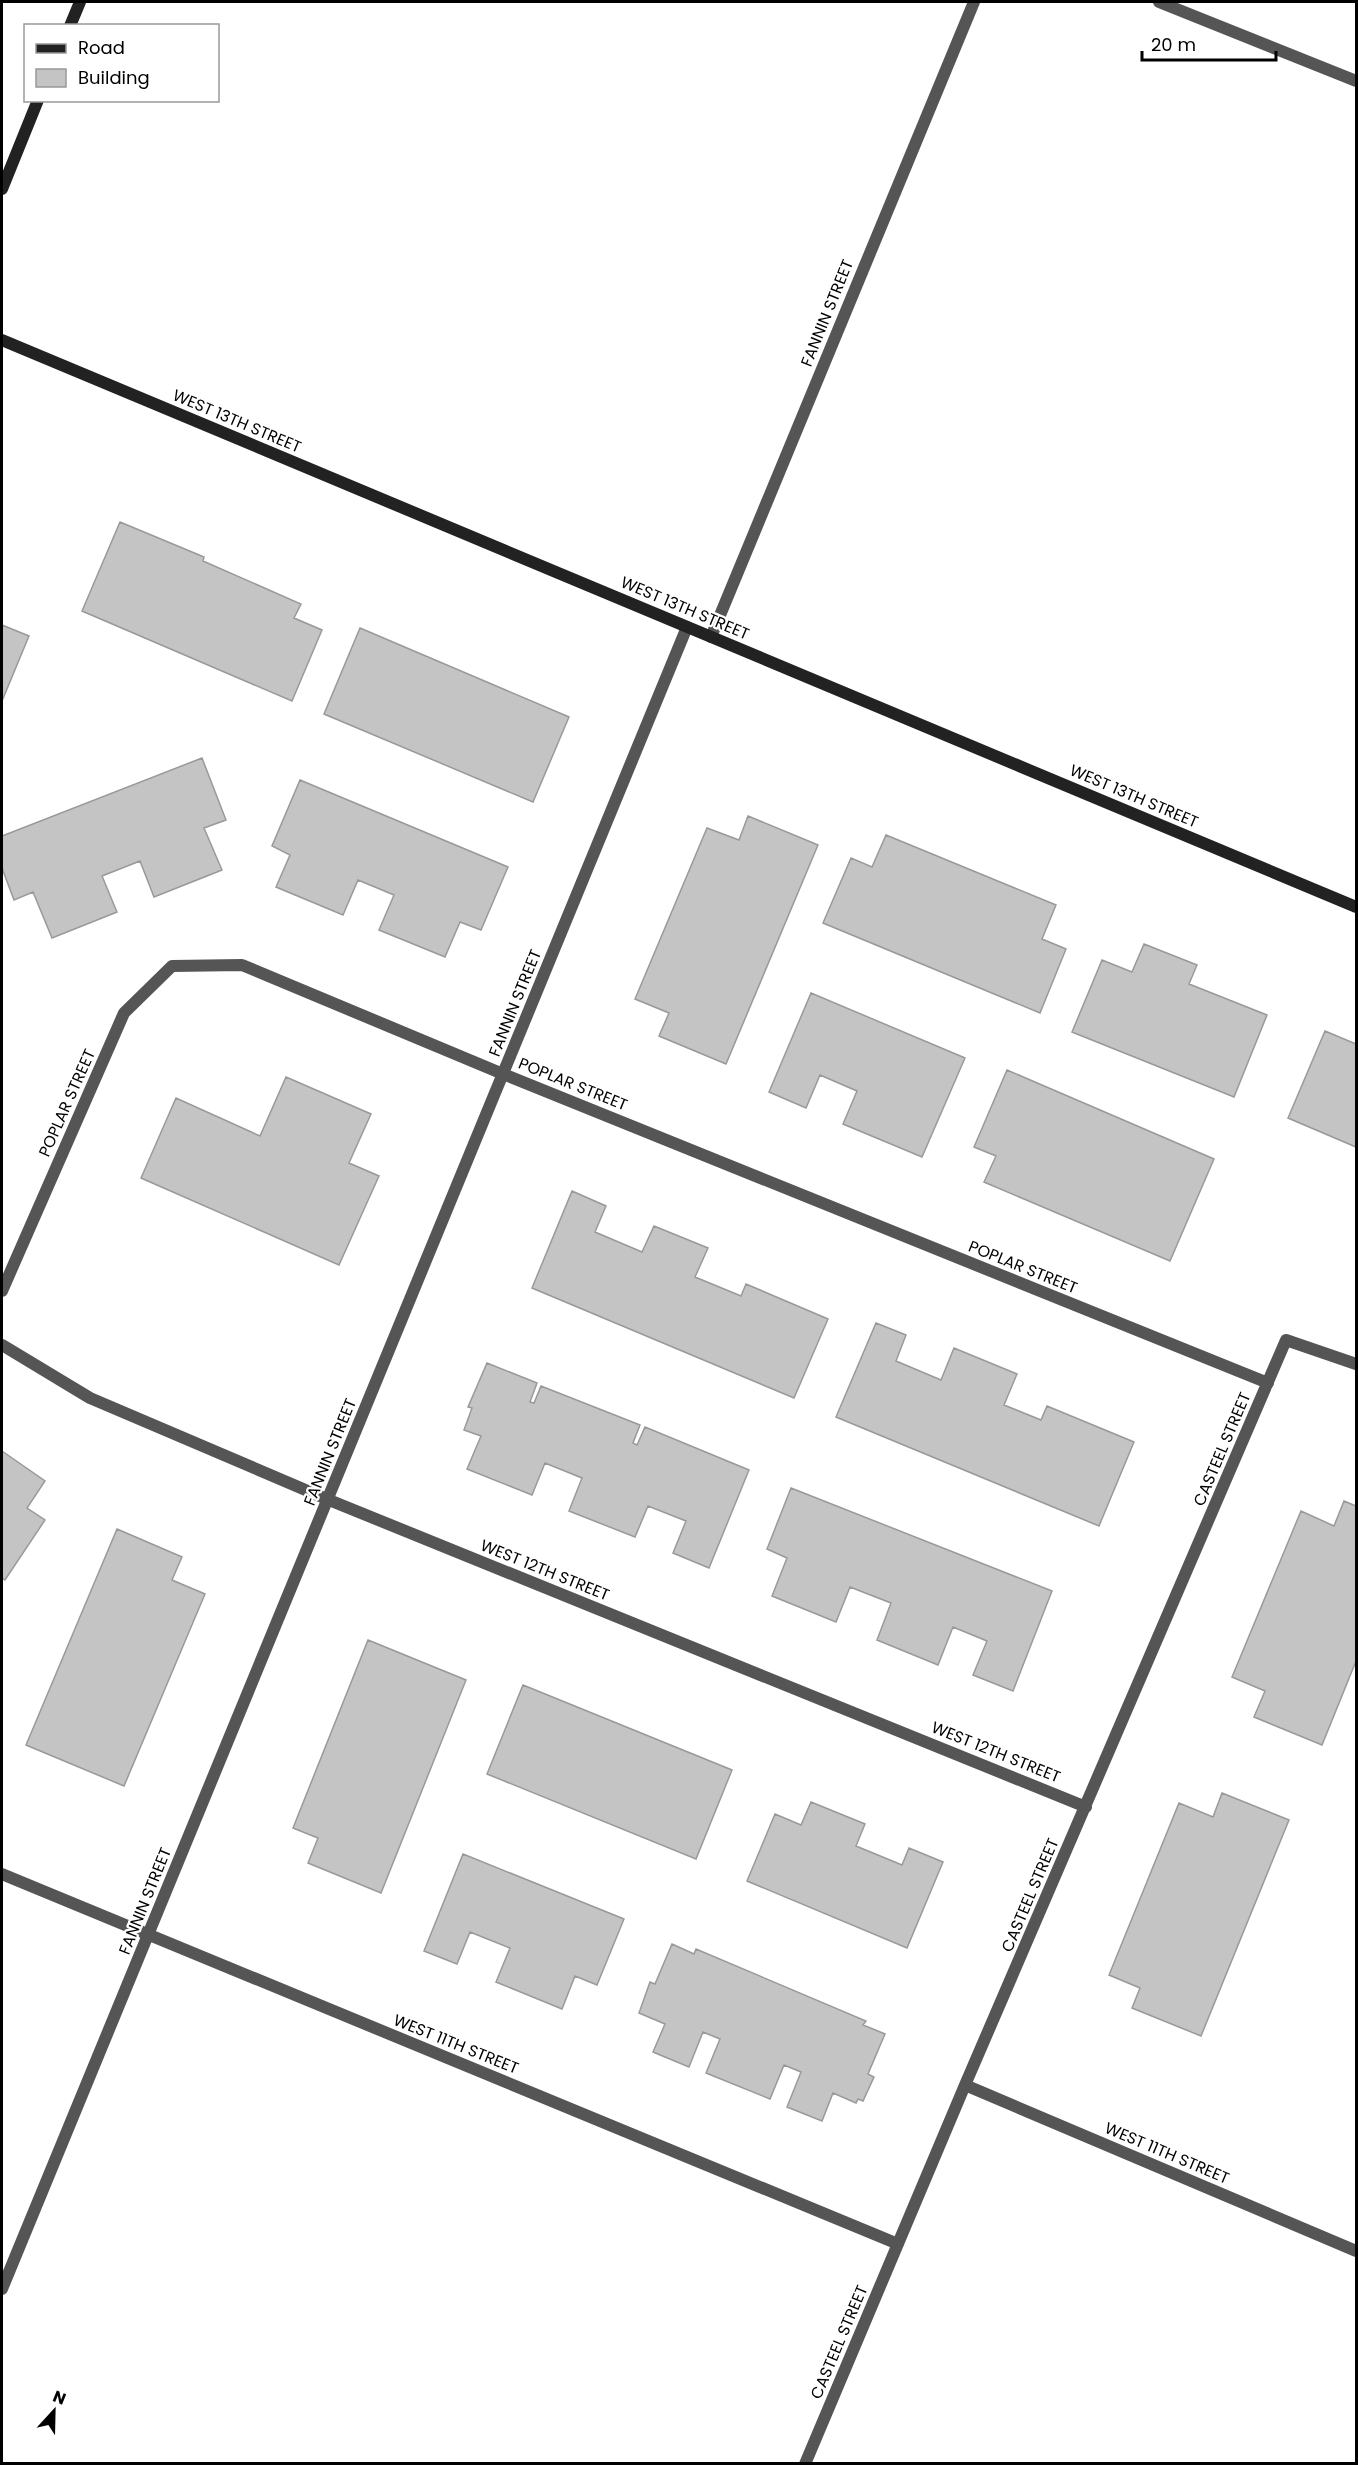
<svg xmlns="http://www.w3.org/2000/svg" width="1358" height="2465" viewBox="0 0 1358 2465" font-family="Poppins,sans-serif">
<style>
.building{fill:#c4c4c4;stroke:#999;stroke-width:1.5}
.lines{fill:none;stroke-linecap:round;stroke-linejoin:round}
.street{stroke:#555;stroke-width:12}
.secondary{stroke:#222;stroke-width:12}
.labels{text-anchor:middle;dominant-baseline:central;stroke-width:4.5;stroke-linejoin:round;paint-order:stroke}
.street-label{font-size:16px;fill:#000;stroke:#fff}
</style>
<rect width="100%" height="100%" fill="#fff"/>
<path class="building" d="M 120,522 L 204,557 L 203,561 L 301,604 L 294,618 L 322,630 L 292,701 L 82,611 Z
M 2,625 L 29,636 L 2,701 Z
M 360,628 L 569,717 L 533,802 L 324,714 Z
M 202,758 L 226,820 L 204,828 L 222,870 L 154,897 L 140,861 L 102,876 L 117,912 L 52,938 L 33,892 L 14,900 L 2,868 L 2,836 Z
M 300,780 L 508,867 L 481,930 L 460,922 L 445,957 L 379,930 L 394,895 L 358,880 L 343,915 L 276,887 L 290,855 L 272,846 Z
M 748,816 L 818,845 L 726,1064 L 659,1036 L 669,1013 L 635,999 L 707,828 L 739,840 Z
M 886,835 L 1056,905 L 1042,939 L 1066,949 L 1040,1013 L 823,923 L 851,858 L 872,867 Z
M 1144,944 L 1197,965 L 1189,984 L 1267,1015 L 1234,1097 L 1072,1032 L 1102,960 L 1132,972 Z
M 811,993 L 965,1058 L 922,1157 L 843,1124 L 857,1091 L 820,1075 L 806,1108 L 769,1092 Z
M 1325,1031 L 1356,1044 L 1356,1147 L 1288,1118 Z
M 1007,1070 L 1214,1159 L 1170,1261 L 984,1182 L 996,1156 L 974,1147 Z
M 286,1077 L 371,1114 L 349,1163 L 379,1176 L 339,1265 L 141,1178 L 176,1098 L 260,1136 Z
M 572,1191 L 606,1206 L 595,1232 L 642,1252 L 654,1226 L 708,1248 L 695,1277 L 741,1296 L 746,1284 L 828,1319 L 794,1398 L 532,1288 Z
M 876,1323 L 906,1335 L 896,1361 L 941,1380 L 954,1348 L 1017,1374 L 1004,1405 L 1041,1420 L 1047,1406 L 1134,1442 L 1099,1526 L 836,1417 Z
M 487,1363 L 537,1383 L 530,1402 L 534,1403 L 541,1386 L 640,1425 L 633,1443 L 637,1445 L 645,1427 L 749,1470 L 709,1568 L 673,1553 L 686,1521 L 648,1506 L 635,1537 L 569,1511 L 582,1478 L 545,1463 L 532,1495 L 467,1469 L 481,1436 L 464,1430 L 472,1408 L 468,1407 Z
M 2,1451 L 45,1481 L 27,1508 L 45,1520 L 5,1580 L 2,1578 Z
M 791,1488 L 1052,1591 L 1013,1691 L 973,1675 L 987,1641 L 953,1627 L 938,1665 L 877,1640 L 891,1603 L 850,1587 L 836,1622 L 772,1596 L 787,1558 L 767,1549 Z
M 1344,1501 L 1356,1506 L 1356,1661 L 1322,1745 L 1254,1717 L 1265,1691 L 1232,1677 L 1301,1511 L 1334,1526 Z
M 117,1529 L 182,1557 L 172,1580 L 205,1594 L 124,1786 L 26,1745 Z
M 368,1640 L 466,1680 L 381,1893 L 308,1863 L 318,1838 L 293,1828 Z
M 523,1685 L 732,1770 L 696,1859 L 487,1774 Z
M 1222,1793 L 1289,1820 L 1201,2036 L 1132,2008 L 1140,1988 L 1109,1975 L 1179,1803 L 1213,1817 Z
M 811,1802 L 865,1824 L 856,1846 L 902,1865 L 909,1848 L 943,1862 L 907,1948 L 747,1881 L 775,1814 L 801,1825 Z
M 463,1854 L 624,1919 L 597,1985 L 575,1976 L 562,2009 L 496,1982 L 510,1948 L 470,1932 L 457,1964 L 424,1951 Z
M 672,1944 L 694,1954 L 696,1949 L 866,2021 L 863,2025 L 885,2034 L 868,2074 L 874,2077 L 863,2101 L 858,2099 L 856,2103 L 833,2093 L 822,2121 L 787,2107 L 801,2072 L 784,2065 L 770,2099 L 706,2073 L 720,2039 L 703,2032 L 689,2067 L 653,2052 L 665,2024 L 639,2013 L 650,1982 L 655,1984 Z"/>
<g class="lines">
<path class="street" d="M 1159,2 L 1356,81
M 711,637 L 974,2
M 2,1291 L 124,1013 L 172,966 L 242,965 L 503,1074 L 1268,1383
M 2,1345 L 90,1398 L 329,1500 L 1086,1807
M 2,1874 L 898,2244
M 965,2085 L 1356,2251
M 2,2289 L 687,627
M 805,2464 L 965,2085 L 1286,1340 L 1356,1364"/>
<path class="secondary" d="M 70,26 L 80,2
M 2,189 L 38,100
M 2,340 L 1356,907"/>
</g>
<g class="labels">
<g class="street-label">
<text transform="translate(827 313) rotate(-68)">FANNIN STREET</text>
<text transform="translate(237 421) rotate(23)">WEST 13TH STREET</text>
<text transform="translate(685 608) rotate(23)">WEST 13TH STREET</text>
<text transform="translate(1134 796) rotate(23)">WEST 13TH STREET</text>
<text transform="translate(515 1003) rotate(-68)">FANNIN STREET</text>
<text transform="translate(573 1084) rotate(22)">POPLAR STREET</text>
<text transform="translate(67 1103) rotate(-66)">POPLAR STREET</text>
<text transform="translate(1023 1267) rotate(22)">POPLAR STREET</text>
<text transform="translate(1222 1449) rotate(-67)">CASTEEL STREET</text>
<text transform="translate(330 1452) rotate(-68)">FANNIN STREET</text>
<text transform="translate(545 1570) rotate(22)">WEST 12TH STREET</text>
<text transform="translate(996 1752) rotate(22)">WEST 12TH STREET</text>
<text transform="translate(1030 1895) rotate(-67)">CASTEEL STREET</text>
<text transform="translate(145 1901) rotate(-68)">FANNIN STREET</text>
<text transform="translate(456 2044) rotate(22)">WEST 11TH STREET</text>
<text transform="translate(1167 2153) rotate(23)">WEST 11TH STREET</text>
<text transform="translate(839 2342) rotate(-67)">CASTEEL STREET</text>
</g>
</g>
<rect width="1358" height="2465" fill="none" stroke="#000000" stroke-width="6"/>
<rect x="24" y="24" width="195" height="78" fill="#ffffff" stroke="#999999" stroke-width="1.5"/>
<rect x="36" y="44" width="30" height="9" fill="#222222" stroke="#999999" stroke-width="1.5"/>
<text x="78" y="54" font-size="18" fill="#000000">Road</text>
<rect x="36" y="69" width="30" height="18" fill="#c4c4c4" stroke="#999999" stroke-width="1.5"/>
<text x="78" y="84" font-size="18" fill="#000000">Building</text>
<g transform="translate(54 2411) rotate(22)" stroke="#ffffff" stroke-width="4.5" paint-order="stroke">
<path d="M0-4.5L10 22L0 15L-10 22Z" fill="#000000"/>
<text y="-9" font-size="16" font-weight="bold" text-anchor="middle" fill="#000000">N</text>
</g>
<path d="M1142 51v9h134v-9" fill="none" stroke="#000000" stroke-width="3"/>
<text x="1151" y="51" font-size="18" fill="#000000" stroke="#ffffff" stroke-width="4.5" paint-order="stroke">20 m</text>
</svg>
